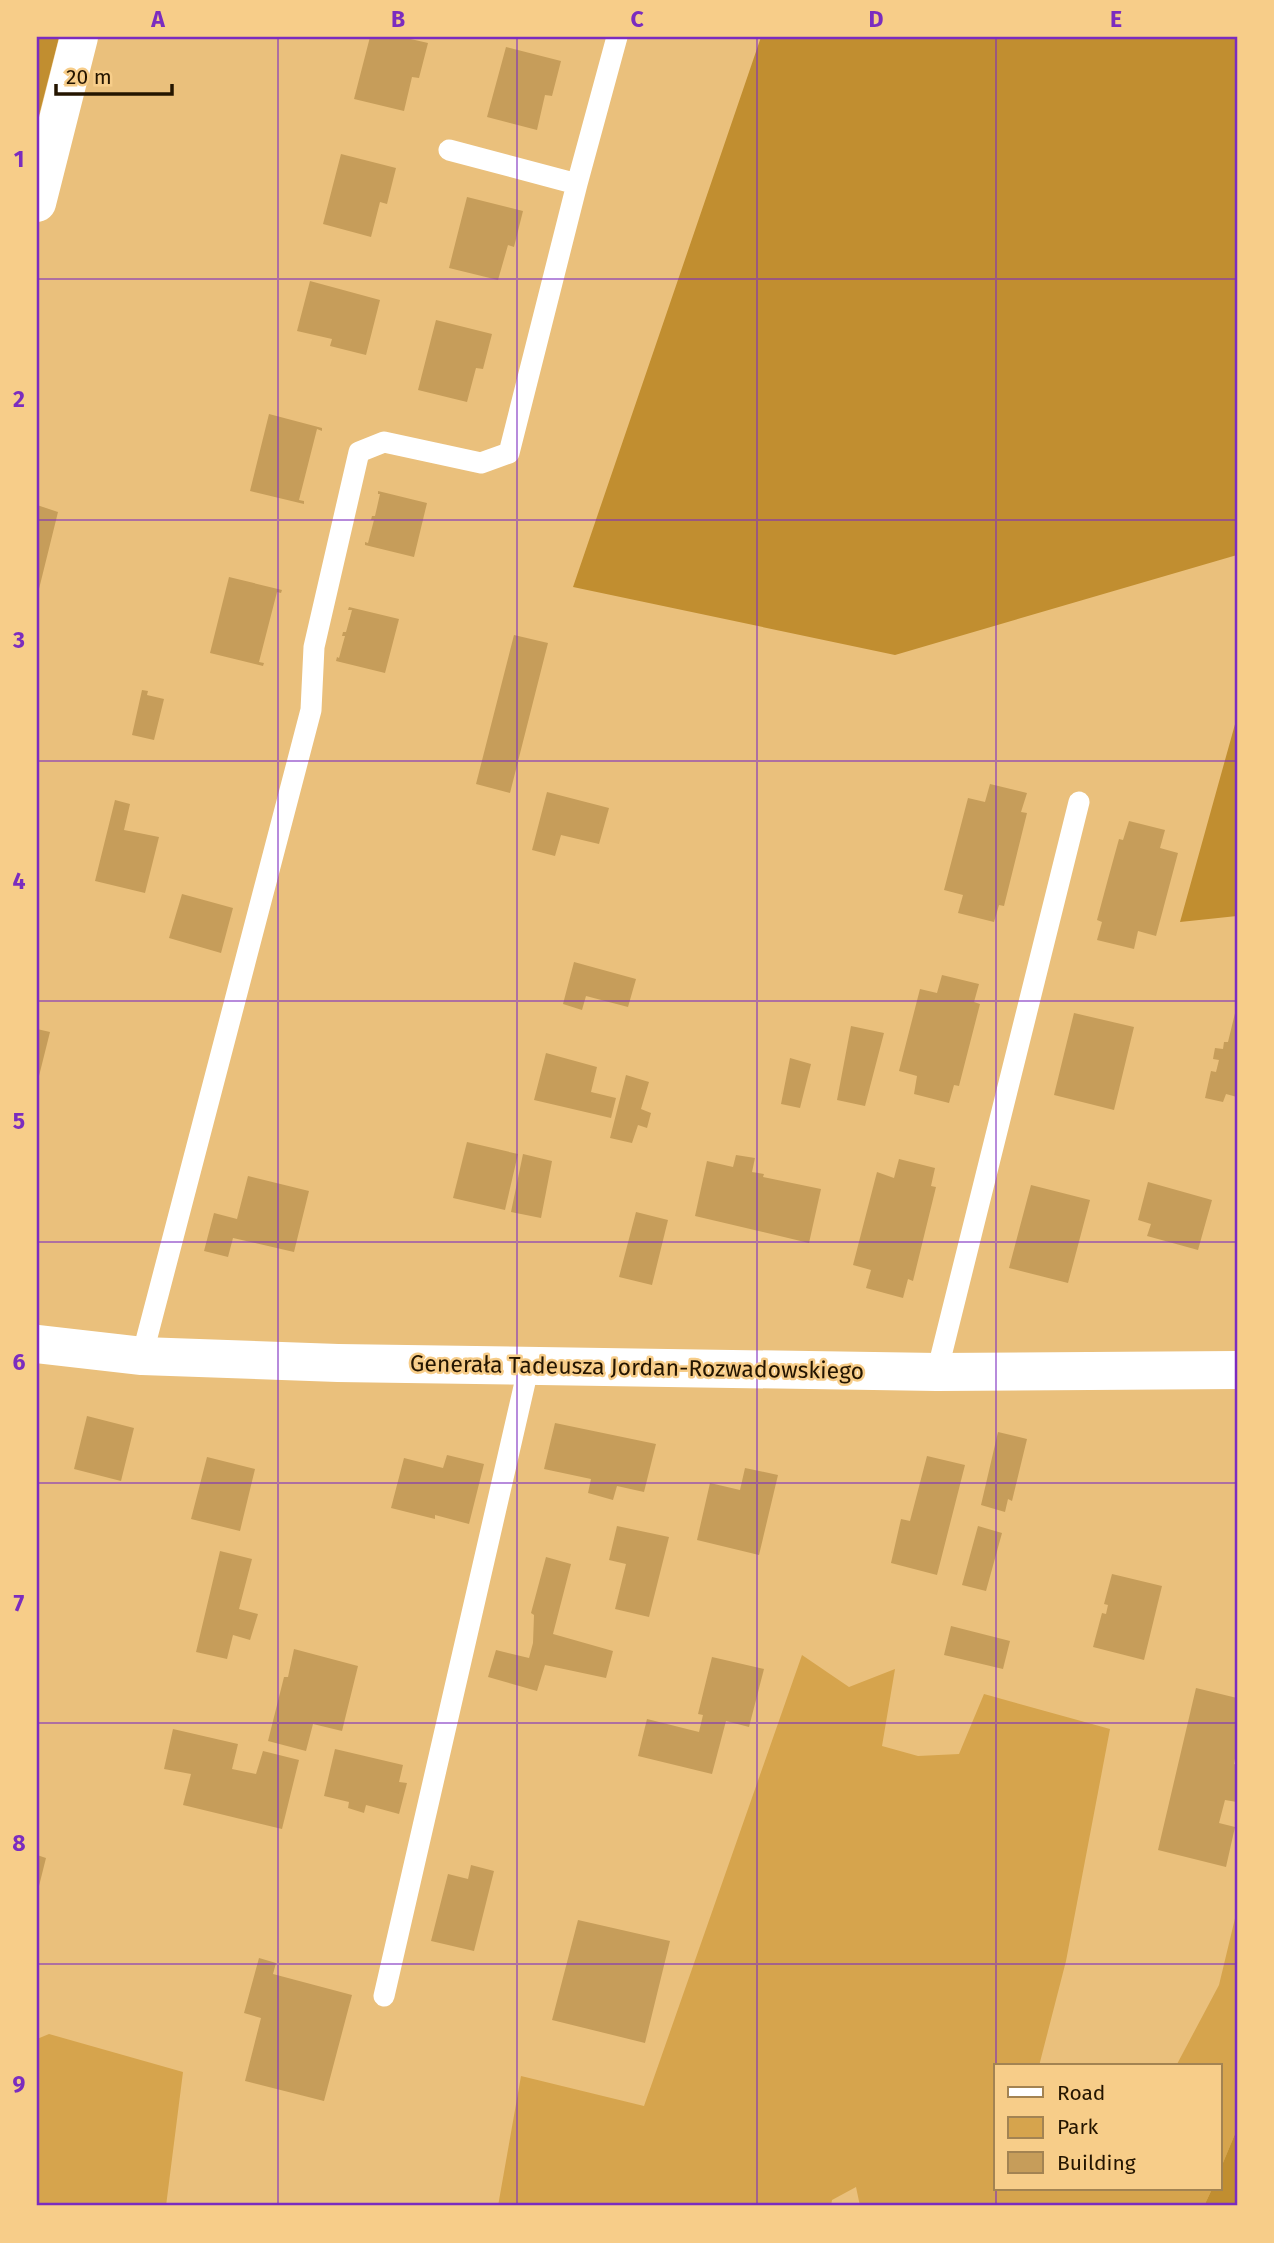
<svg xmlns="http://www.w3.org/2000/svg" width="1274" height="2243" viewBox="0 0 1274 2243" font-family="'Fira Sans',sans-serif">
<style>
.green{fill:#d6a44d}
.forest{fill:#c18e30}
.building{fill:#c69d5a}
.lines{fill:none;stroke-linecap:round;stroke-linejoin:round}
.lane{stroke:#fff;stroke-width:21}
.street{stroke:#fff;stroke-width:38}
.grid{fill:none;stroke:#7b2cbf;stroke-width:2;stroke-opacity:0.55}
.labels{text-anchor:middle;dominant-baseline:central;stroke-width:5;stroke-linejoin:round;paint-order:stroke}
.street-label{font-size:23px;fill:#241500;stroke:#f7cd89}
.neatline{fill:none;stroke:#7b2cbf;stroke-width:2.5}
.grid-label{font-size:23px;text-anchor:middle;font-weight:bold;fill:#7b2cbf}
</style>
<rect width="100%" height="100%" fill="#eac07c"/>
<path class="green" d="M 802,1655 L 849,1687 L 895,1669 L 882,1746 L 918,1756 L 959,1754 L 984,1694 L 1110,1729 L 1066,1961 L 1039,2066 L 996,2066 L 996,2189 L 1212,2189 L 1204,2206 L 860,2206 L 856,2187 L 832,2200 L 831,2206 L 498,2206 L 521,2076 L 644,2106 Z
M 1237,1910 L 1237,2129 L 1220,2170 L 1220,2066 L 1176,2066 L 1219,1985 Z
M 49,2034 L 183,2072 L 166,2206 L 37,2206 L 37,2039 Z"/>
<path class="forest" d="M 37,37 L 59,37 L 37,123 Z
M 761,37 L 1237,37 L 1237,555 L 895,655 L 573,587 Z
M 1237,717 L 1237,916 L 1180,922 Z
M 1237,2129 L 1237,2206 L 1204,2206 L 1212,2189 L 1220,2189 L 1220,2170 Z"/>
<path class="building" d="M 370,37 L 402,37 L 428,43 L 419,78 L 412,77 L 404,111 L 354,99 Z
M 506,47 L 561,61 L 552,96 L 545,95 L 537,130 L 487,117 Z
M 341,154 L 396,168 L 387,204 L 380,202 L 371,237 L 323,224 Z
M 467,197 L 523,211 L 514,247 L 508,245 L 498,280 L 449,268 Z
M 310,281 L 380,300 L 366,355 L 330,346 L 332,339 L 297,331 Z
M 436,320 L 492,334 L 483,369 L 476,368 L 467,402 L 418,390 Z
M 269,414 L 322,428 L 322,431 L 317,429 L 299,500 L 304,501 L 304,504 L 250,491 Z
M 378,491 L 427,503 L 414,557 L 365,545 L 365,542 L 368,543 L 374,520 L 371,520 L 372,516 L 375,516 L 380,494 L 378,494 Z
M 37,505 L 58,512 L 38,593 L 37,593 Z
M 229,577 L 282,590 L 281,593 L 277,592 L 259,662 L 264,663 L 263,666 L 210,653 Z
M 349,607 L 399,619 L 385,673 L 336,661 L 337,657 L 339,658 L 345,636 L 342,636 L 343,632 L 346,632 L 352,610 L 348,610 Z
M 514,635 L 548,643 L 510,793 L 476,784 Z
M 142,690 L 148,691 L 147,695 L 164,699 L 154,740 L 132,735 Z
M 990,784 L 1027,793 L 1021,812 L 1027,813 L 1004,906 L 999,905 L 994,922 L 958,913 L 963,895 L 944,890 L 968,798 L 985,802 Z
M 547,792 L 609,808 L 599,844 L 561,835 L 555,856 L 532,850 Z
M 115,800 L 130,804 L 124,830 L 159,837 L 145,893 L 95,881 Z
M 1129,821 L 1165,830 L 1160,848 L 1178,853 L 1156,936 L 1138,931 L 1134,949 L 1097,940 L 1102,922 L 1097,920 L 1108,879 L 1119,839 L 1123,840 Z
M 182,894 L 233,908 L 221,953 L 169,938 Z
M 574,962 L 636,979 L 628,1007 L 586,996 L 582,1010 L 563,1004 Z
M 942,975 L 979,984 L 974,1002 L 980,1004 L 959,1086 L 954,1085 L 949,1103 L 914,1094 L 917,1076 L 899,1071 L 920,989 L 937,993 Z
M 1236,1009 L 1237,1097 L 1226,1094 L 1223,1102 L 1205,1098 L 1211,1071 L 1216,1072 L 1219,1060 L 1213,1059 L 1215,1048 L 1223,1049 L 1224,1042 L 1228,1042 Z
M 1074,1013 L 1134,1027 L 1114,1110 L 1054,1095 Z
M 851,1026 L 884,1033 L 865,1106 L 837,1100 Z
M 37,1029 L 50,1032 L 38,1080 L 37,1080 Z
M 546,1053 L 597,1067 L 591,1092 L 616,1098 L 611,1118 L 534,1100 Z
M 790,1058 L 811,1064 L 800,1108 L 781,1104 Z
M 626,1075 L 649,1082 L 641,1109 L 651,1113 L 647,1128 L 638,1125 L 632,1143 L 610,1138 Z
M 467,1142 L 518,1154 L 505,1210 L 453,1198 Z
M 523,1154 L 552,1161 L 541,1218 L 511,1212 Z
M 736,1155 L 755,1158 L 752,1172 L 764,1174 L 763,1177 L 821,1189 L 809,1243 L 695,1216 L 707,1161 L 733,1167 Z
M 899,1159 L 935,1168 L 931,1186 L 936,1187 L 913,1281 L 908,1279 L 903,1298 L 866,1288 L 871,1270 L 853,1265 L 877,1172 L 894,1178 Z
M 248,1176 L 309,1191 L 294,1252 L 233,1238 L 228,1257 L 204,1251 L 214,1213 L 237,1219 Z
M 1148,1182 L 1212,1200 L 1198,1250 L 1147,1236 L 1151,1224 L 1138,1220 Z
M 1031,1185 L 1090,1200 L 1068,1283 L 1009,1268 Z
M 636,1212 L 668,1220 L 652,1285 L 619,1277 Z
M 87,1416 L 134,1428 L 121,1481 L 74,1469 Z
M 555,1423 L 656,1444 L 644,1492 L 617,1486 L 613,1500 L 588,1493 L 591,1479 L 544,1469 Z
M 998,1432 L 1027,1439 L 1012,1501 L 1008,1499 L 1005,1512 L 981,1505 Z
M 447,1455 L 484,1464 L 469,1524 L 435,1515 L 435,1519 L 391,1508 L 404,1458 L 443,1468 Z
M 927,1456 L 965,1465 L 937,1575 L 891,1563 L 901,1519 L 910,1521 Z
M 207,1457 L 255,1469 L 240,1531 L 191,1519 Z
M 745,1468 L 778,1475 L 759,1555 L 697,1540 L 710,1483 L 740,1490 Z
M 617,1526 L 669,1537 L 649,1617 L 615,1609 L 626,1564 L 609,1560 Z
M 978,1526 L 1002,1533 L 986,1591 L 962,1585 Z
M 220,1551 L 252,1559 L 239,1609 L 258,1614 L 250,1640 L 233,1635 L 227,1659 L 196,1652 Z
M 546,1557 L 571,1564 L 553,1634 L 613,1651 L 606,1678 L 545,1665 L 537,1691 L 488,1677 L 496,1650 L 529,1658 L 533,1643 L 534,1615 L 531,1613 Z
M 1112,1574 L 1162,1586 L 1144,1660 L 1093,1647 L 1102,1613 L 1106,1614 L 1108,1605 L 1104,1604 Z
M 951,1626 L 1010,1641 L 1003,1669 L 944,1655 Z
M 294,1649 L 358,1666 L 342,1731 L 313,1724 L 306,1751 L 268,1741 L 284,1677 L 288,1677 Z
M 712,1657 L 764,1669 L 749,1727 L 726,1721 L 712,1774 L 638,1756 L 647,1719 L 699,1732 L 703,1715 L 698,1714 Z
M 1196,1688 L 1237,1698 L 1237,1748 L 1234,1764 L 1237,1765 L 1237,1802 L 1225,1800 L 1219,1823 L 1235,1827 L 1226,1867 L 1158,1850 Z
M 173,1729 L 238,1744 L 232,1769 L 256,1774 L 263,1751 L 299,1760 L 282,1829 L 183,1805 L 191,1774 L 164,1769 Z
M 335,1749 L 403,1765 L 399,1782 L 407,1783 L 399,1814 L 366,1805 L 364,1813 L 348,1808 L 349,1802 L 324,1796 Z
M 37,1855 L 46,1858 L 38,1890 L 37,1890 Z
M 471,1865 L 494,1871 L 474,1951 L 431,1941 L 448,1874 L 468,1879 Z
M 578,1920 L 670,1941 L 645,2043 L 552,2020 Z
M 259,1958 L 276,1963 L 273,1974 L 352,1995 L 324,2101 L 245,2081 L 261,2018 L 244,2013 Z"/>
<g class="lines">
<path class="lane" d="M 449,150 L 577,184
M 142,1356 L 311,710 L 314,647 L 359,452 L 384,442 L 481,463 L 509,453 L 577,184 L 617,37
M 937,1372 L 1079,802
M 384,1996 L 529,1365"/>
<path class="street" d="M 37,203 L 79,37
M 37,1344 L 142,1356 L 338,1363 L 937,1372 L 1237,1370"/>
</g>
<path class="grid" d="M 278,37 L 278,2206M 517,37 L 517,2206M 757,37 L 757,2206M 996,37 L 996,2066M 37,279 L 1237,279M 37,520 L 1237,520M 37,761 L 1237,761M 37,1001 L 1237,1001M 37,1242 L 1237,1242M 37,1483 L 1237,1483M 37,1723 L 1237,1723M 37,1964 L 1237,1964M 996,2189 L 996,2206"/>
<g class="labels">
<g class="street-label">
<text transform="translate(637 1367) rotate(1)">Generała Tadeusza Jordan-Rozwadowskiego</text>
</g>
</g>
<rect width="1274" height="2243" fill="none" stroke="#f7cd89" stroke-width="77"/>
<rect x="994" y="2064" width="228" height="126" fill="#f7cd89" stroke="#a38352" stroke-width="2"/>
<rect x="1008" y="2087" width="35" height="10" fill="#ffffff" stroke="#a38352" stroke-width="2"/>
<text x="1057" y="2100" font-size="21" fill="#241500">Road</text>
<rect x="1008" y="2117" width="35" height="21" fill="#d6a44d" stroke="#a38352" stroke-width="2"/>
<text x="1057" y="2134" font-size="21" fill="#241500">Park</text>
<rect x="1008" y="2152" width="35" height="21" fill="#c69d5a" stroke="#a38352" stroke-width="2"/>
<text x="1057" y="2170" font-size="21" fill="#241500">Building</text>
<path d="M56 84v10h116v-10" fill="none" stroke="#241500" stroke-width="3.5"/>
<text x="66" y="84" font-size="21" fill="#241500" stroke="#f7cd89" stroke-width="5" paint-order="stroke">20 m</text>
<rect x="38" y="38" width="1198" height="2166" class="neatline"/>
<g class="grid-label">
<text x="158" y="27">A</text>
<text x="398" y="27">B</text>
<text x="637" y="27">C</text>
<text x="876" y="27">D</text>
<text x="1116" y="27">E</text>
<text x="19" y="167">1</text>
<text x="19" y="407">2</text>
<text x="19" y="648">3</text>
<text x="19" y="889">4</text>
<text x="19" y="1129">5</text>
<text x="19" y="1370">6</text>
<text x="19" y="1611">7</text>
<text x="19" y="1851">8</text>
<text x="19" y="2092">9</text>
</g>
</svg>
